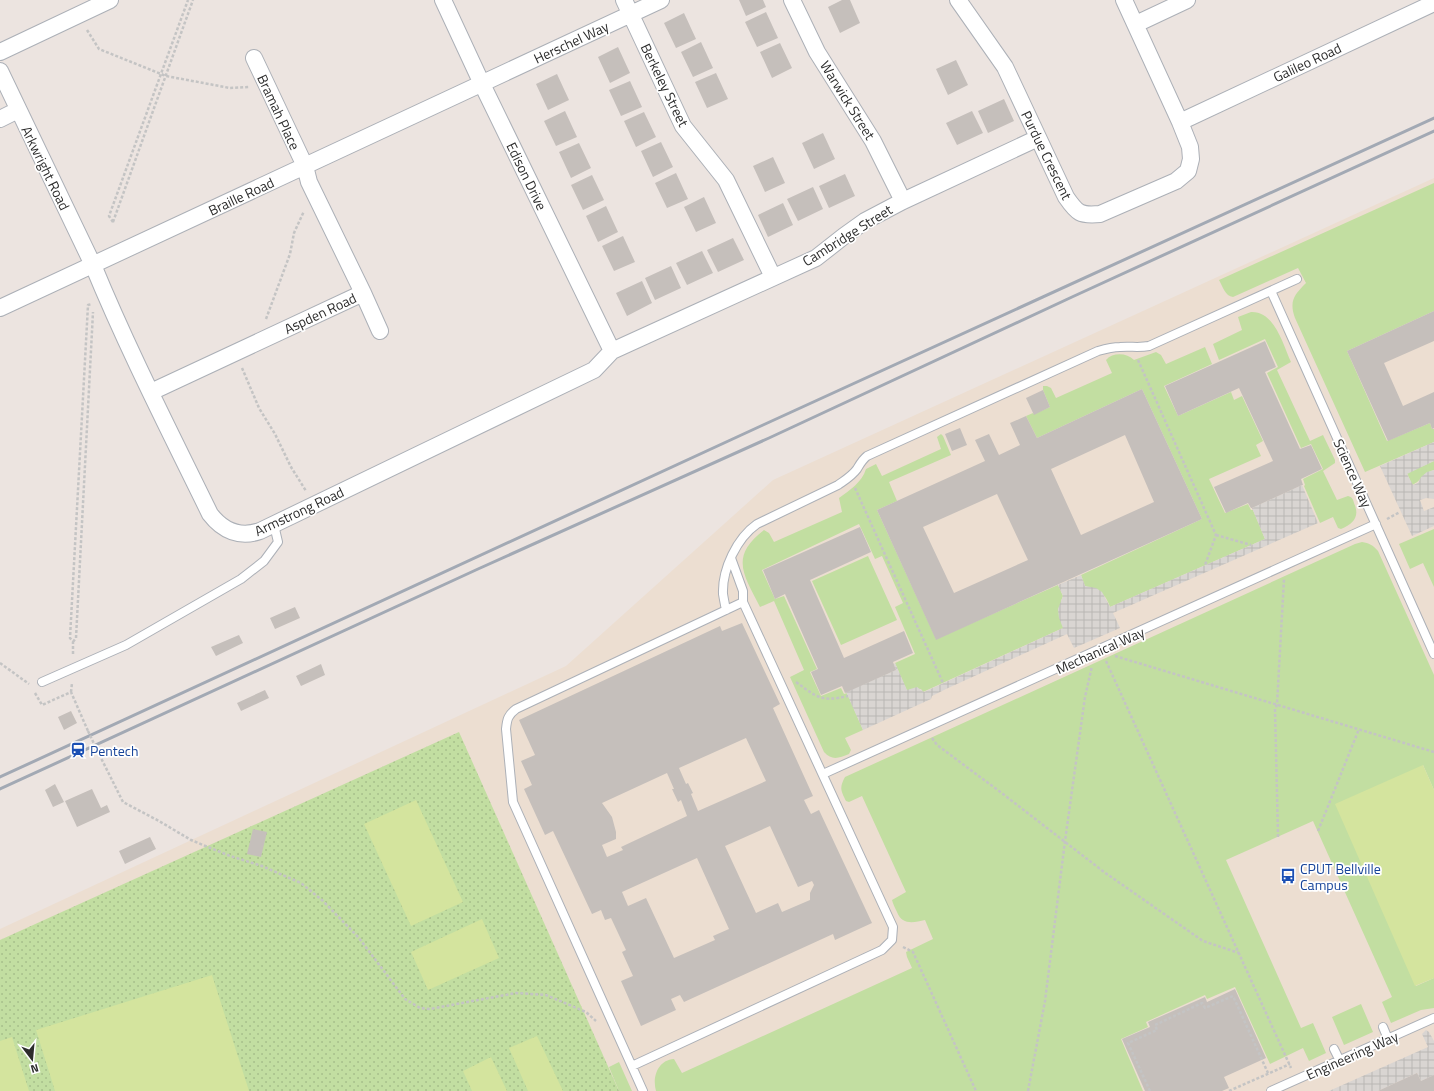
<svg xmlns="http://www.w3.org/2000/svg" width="1434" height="1091" viewBox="0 0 1434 1091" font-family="'Titillium Web',sans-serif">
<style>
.education{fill:#ecded1}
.grass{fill:#c2dea1}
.park{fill:url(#park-dots)}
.pitch{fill:#d4e49e}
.plaza{fill:url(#plaza-grid)}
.building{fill:#c5bfbb;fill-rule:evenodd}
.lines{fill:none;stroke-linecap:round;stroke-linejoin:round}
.lane-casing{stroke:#acb0b7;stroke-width:10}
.street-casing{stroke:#acb0b7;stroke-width:18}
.path{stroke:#c4c4c4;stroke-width:2.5;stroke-dasharray:3 2;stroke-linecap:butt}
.lane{stroke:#fff;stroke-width:8}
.street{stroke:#fff;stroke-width:16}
.rail{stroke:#a2a9b4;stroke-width:3}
.path-bridge{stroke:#c4c4c4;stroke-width:2.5;stroke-dasharray:3 2;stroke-linecap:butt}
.labels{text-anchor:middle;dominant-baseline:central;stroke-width:3.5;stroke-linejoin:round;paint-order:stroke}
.street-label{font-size:14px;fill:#2c2c2c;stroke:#fff}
.transit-label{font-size:14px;fill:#164399;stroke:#fff;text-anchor:start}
</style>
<defs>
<pattern id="park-dots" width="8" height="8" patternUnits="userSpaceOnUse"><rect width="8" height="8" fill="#c2dea1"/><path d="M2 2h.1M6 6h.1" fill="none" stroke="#a7bf8b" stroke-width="1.8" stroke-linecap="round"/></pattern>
<pattern id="plaza-grid" width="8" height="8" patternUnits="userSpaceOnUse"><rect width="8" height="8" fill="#d9d5d2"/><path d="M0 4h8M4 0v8" fill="none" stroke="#bab7b4"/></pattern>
</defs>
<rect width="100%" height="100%" fill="#ece4e0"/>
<path class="education" d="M 1434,178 L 1434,1091 L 0,1091 L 0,929 L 566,666 L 773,480 Z"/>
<path class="grass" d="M 1434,183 L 1434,311 L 1347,351 L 1387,441 L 1430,423 L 1432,429 L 1434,429 L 1434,442 L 1365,472 L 1295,318 C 1289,301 1294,295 1306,283 L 1298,268 L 1233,297 C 1225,296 1223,287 1219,280 Z
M 1251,312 C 1275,311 1283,345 1291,362 L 1277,370 L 1310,441 L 1323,435 L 1335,460 L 1335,463 L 1323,471 L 1337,500 L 1348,496 C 1352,497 1353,499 1354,503 C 1360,516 1354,524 1341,529 L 1338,528 L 1333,517 L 1320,523 L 1304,486 L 1305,485 L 1303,479 L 1323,469 L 1311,444 L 1301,448 L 1267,373 L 1278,367 L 1265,339 L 1219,360 L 1213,344 L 1242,330 L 1238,317 Z
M 1205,347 L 1212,364 L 1164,386 L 1178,416 L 1231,392 L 1234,400 L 1242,396 L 1263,441 L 1256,445 L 1261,456 L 1209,479 L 1225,513 L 1248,504 L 1251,510 L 1253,510 L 1265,539 L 1110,607 C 1105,592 1099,591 1085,586 L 1081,575 L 1202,519 L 1142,389 L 1037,438 L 1026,416 L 1033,413 L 1034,414 L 1050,407 L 1043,390 L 1043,386 L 1047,386 L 1051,388 L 1056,398 L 1112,373 L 1106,360 C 1113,352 1127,353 1134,360 L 1156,352 L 1161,355 L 1166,364 Z
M 941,434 L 943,436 L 951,455 L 889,482 L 897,501 L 877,510 L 936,639 L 1058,585 L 1063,596 L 1061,601 L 1063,628 L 923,692 L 921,689 L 907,691 L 895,663 L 915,654 L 895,607 L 903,603 L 882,556 L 875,559 L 859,524 L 762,570 L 775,599 L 784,596 L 817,669 L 810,672 L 821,696 L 841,688 L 844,694 L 847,693 L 863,730 L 845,738 L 851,750 L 849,754 C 839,758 832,761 824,752 L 790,677 L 804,670 L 774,601 L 760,607 C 744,575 729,557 764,530 L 769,533 L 774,542 L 842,512 L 839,498 C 850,490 862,482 866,469 L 876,464 L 882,476 L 941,449 L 937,437 Z
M 1434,461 L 1434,470 C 1421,474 1422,481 1412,485 L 1407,473 Z
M 1434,529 L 1434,587 L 1423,563 L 1410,569 L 1399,544 Z
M 1362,542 C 1369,543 1373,545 1378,551 L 1434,675 L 1434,790 L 1423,765 L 1416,986 L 1434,978 L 1434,1008 L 1421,1010 L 1391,1023 L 1382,1002 L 1392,997 L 1313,821 L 1226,860 L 1301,1028 L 1313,1023 L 1326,1053 L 1309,1061 L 1303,1048 L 1270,1064 L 1235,987 L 1207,999 L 1205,995 L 1146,1022 L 1148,1027 L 1121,1039 L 1143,1091 L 656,1091 C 652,1077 658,1060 674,1059 L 682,1073 L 912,968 L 907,957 L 906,952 L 933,939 L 925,920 C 913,923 902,925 897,912 C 895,908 893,904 892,900 L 906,892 L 862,796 L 849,802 L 846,801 C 841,791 839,788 845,777 L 1355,544 Z
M 868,556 L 897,620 L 841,645 L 812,581 Z
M 1361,1004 L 1373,1032 L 1344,1045 L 1332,1017 Z
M 619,1062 L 632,1091 L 619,1091 L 609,1067 Z"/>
<path class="park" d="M 459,732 L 619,1091 L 0,1091 L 0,940 Z"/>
<path class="pitch" d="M 1423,765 L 1434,790 L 1434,978 L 1415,986 L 1335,804 Z
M 416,800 L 463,902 L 411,926 L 364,824 Z
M 482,919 L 499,958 L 428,990 L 411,952 Z
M 212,975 L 249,1091 L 55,1091 L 36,1030 Z
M 537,1036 L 563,1091 L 528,1091 L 509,1048 Z
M 12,1037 L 29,1091 L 0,1091 L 0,1041 Z
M 491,1057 L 507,1091 L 472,1091 L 463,1071 Z"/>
<path class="plaza" d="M 1434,442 L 1434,461 L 1407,474 L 1413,485 L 1418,483 L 1421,477 L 1427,472 L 1434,470 L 1434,499 L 1426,498 L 1420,500 L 1424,511 L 1434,507 L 1434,526 L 1412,536 L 1380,466 Z
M 1302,485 L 1318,523 L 1113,613 L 1120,628 L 1074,648 L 1067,634 L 946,689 L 932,696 L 931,699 L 863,730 L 846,692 L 896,670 L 894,664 L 895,663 L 907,690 L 917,687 L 924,692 L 1063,628 L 1059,618 L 1058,609 L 1063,596 L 1058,585 L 1081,575 L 1085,586 L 1096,588 L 1102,592 L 1110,607 L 1265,539 L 1252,508 Z
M 1426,1030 L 1429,1032 L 1434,1041 L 1434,1075 L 1421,1081 L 1417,1073 L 1378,1091 L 1329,1091 L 1428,1047 L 1422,1034 Z"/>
<path class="building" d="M 739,0 L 763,0 L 766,7 L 746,16 Z
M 842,0 L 850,0 L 860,23 L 840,33 L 828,7 Z
M 766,12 L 778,38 L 757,47 L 745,22 Z
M 684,13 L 696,39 L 676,48 L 664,23 Z
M 701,42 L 713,68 L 693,77 L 681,52 Z
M 780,43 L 792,68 L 772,78 L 760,52 Z
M 618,47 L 630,73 L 610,83 L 598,57 Z
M 956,60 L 968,85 L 948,95 L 936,69 Z
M 716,73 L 728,99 L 707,108 L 695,82 Z
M 557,74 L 569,100 L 548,110 L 536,84 Z
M 630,81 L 642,107 L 621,116 L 609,90 Z
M 1004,99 L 1014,121 L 988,133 L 978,111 Z
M 565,111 L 577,137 L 556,146 L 544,121 Z
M 972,111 L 983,133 L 957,145 L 946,123 Z
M 644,112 L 656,137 L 636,147 L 624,121 Z
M 823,133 L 835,159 L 814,169 L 802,143 Z
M 661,142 L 673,167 L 653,177 L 641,151 Z
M 579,143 L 591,168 L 571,178 L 559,152 Z
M 773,157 L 785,183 L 765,192 L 753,166 Z
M 676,173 L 688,199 L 667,208 L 655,183 Z
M 845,174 L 855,196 L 829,208 L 819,186 Z
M 592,175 L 604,200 L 583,210 L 571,185 Z
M 813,187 L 823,209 L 798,221 L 787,199 Z
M 704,197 L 716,223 L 696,232 L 684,207 Z
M 783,203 L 793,225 L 768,237 L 758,215 Z
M 606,206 L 618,232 L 598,242 L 586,216 Z
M 623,236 L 635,262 L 614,271 L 602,246 Z
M 733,238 L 744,260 L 718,272 L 707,250 Z
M 702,251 L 713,273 L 687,285 L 676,263 Z
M 671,266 L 681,288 L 655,300 L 645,278 Z
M 642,281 L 652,303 L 627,316 L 616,293 Z
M 1434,311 L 1434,341 L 1384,363 L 1403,406 L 1434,392 L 1434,428 L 1432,429 L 1430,423 L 1388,441 L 1347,351 Z
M 1265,341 L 1276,367 L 1265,372 L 1300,449 L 1311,445 L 1322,469 L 1301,479 L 1303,485 L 1302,485 L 1252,508 L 1251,508 L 1248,503 L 1226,513 L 1214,487 L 1273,461 L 1239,388 L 1178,416 L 1165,386 Z
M 1142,389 L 1202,519 L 936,640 L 877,510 L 985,461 L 975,440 L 989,434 L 999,455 L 1020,445 L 1010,423 L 1026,416 L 1037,438 ZM 1125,435 L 1154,502 L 1081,535 L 1051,469 ZM 997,494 L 1028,560 L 954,593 L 923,527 Z
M 1043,390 L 1050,407 L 1034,415 L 1026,398 Z
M 960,428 L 967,445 L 952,451 L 945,434 Z
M 860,527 L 871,552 L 810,580 L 844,658 L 904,631 L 913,653 L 893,662 L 896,670 L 845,693 L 842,686 L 821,695 L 811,672 L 818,669 L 785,594 L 775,599 L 763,570 Z
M 295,607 L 300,618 L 275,629 L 270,618 Z
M 742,623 L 780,704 L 773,708 L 813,796 L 804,800 L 811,814 L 819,810 L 872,923 L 835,940 L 833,934 L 684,1002 L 680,995 L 671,999 L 676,1010 L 641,1026 L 621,981 L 633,976 L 622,952 L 626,950 L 611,918 L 605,920 L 601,910 L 592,914 L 553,831 L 545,835 L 524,789 L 532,785 L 521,761 L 535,755 L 519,720 L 720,626 L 722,631 ZM 746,738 L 766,781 L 698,811 L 691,794 L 693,793 L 688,783 L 686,784 L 679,768 ZM 667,773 L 674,789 L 672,789 L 678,802 L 681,800 L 687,816 L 621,847 L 623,850 L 607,857 L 602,845 L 616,839 L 616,832 L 612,817 L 602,803 ZM 770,826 L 798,887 L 812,881 L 814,885 L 810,893 L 810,900 L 782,912 L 778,903 L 756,913 L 725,846 ZM 697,858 L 729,929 L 713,936 L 715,940 L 674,958 L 646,898 L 628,906 L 622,892 Z
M 239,635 L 243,643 L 216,656 L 211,647 Z
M 321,664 L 325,675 L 301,686 L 296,676 Z
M 265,690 L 269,698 L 241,711 L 237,703 Z
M 71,711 L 77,723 L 64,730 L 58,717 Z
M 55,784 L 64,802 L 53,807 L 45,790 Z
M 92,789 L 101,808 L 107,805 L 110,812 L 77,827 L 65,801 Z
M 253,829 L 267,832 L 261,857 L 247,854 Z
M 150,837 L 156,849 L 125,864 L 119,851 Z
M 1235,989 L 1266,1058 L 1224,1077 L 1229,1088 L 1222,1091 L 1145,1091 L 1122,1039 L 1150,1027 L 1148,1022 L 1205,997 L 1207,1002 Z
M 1417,1073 L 1421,1081 L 1434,1075 L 1434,1091 L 1378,1091 Z"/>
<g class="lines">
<defs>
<path id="lane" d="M 1271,291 L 1434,654
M 726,610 C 725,605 724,600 723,594 C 722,569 737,538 757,524 L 838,485 C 845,480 852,476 857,469 C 860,464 862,460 867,456 L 1098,351 C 1105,349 1112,347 1120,347 C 1130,346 1139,348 1149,346 L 1297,279
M 42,682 L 126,645 L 241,579 L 264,561 L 278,542 L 274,525
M 823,774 L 1376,524
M 1383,1027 L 1388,1039
M 1334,1049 L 1340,1061
M 632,1066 L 882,950 L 892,940 L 893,927 L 743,602 L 743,591 L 731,558
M 643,1091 L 513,802 L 506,729 C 507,719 508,715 516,709 L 743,602
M 1271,1091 L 1434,1018"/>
<path id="street" d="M 443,0 L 482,84 L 612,351
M 624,0 L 683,126 L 726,180 L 773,277
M 792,0 L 817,52 L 873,141 L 903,201
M 958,0 L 1005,67 L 1066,197 C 1077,213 1080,216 1100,214 L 1176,181 L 1188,171 L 1191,159 L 1190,147 L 1180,122 L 1124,0
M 1136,24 L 1187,0
M 0,52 L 110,0
M 0,71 L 93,265 C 128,350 170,432 210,514 C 223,531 240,538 260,531 L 594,370 L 612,351 L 816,258 L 844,236 L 865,221 L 903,201 L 1038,138
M 0,119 L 18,110
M 1180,122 L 1434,3
M 363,293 L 380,331
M 0,308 L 661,0
M 151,392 L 363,293 L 309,182 L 305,166 L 254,58"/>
</defs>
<use href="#lane" class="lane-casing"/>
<use href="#street" class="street-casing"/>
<path class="path" d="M 87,30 L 99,49 L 166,76 L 230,88 L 249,87
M 113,222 L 109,216 L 188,0
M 113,222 L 193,0
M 266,319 L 290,254 L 294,233 L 304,211
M 1138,360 L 1216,535 L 1205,565
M 242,368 L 259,408 L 275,434 L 291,467 L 306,491
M 855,488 L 943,683
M 1387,519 L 1400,512
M 1216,535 L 1251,545
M 73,642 L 76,638 L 93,312
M 73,654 L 73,642 L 70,638 L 88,305 L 92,304
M 1115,656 L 1434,752
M 1106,661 L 1291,1068
M 0,663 L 29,684
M 796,682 C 818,698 821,702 848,696
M 71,692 L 72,683
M 35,693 L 42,705 L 71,692 L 88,731
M 932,738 L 937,745 L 1003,794 L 1104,872 L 1203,941 L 1239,953
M 97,750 L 123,802 L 159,821 L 191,840 L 230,856 L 262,866 L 301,883 L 323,901 L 359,938 L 405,999 L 420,1008 L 430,1009 L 446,1006 L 516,993 L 546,995 L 586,1012 L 596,1021
M 1318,831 L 1359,729
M 1278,837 L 1275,709 L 1277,704 L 1284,579
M 903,947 L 913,952 L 976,1091
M 1028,1091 L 1045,1001 L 1065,841 L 1085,697 L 1092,666
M 1150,1091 L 1128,1043 L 1157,1030 L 1155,1025 L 1202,1003 L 1205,1008 L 1233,996 L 1268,1073
M 1229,1091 L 1290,1064"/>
<use href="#lane" class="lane"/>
<use href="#street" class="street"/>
<path class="rail" d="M 0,777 L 763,425 L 1434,118
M 0,789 L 478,569 L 769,438 L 1072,297 L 1434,131"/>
<path class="path-bridge" d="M 88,731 L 97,750"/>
</g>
<defs>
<symbol id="station-bare" viewBox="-9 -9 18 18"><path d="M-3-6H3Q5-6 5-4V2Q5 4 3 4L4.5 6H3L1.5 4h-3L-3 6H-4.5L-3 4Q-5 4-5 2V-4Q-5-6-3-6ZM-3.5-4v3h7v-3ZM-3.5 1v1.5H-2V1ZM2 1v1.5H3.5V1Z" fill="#1a4fb4" stroke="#fff" stroke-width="2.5" paint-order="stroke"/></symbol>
<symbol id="bus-bare" viewBox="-9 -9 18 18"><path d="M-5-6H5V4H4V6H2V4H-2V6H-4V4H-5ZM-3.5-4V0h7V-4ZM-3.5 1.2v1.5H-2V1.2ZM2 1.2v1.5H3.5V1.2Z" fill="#1a4fb4" stroke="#fff" stroke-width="2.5" paint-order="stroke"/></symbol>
</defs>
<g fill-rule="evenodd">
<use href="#station-bare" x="67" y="739" width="22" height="22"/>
<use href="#bus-bare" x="1277" y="865" width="22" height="22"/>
</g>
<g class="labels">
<g class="street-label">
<text transform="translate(571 42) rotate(-25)">Herschel Way</text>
<text transform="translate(1307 62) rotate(-25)">Galileo Road</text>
<text transform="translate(665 85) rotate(64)">Berkeley Street</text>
<text transform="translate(848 100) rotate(58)">Warwick Street</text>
<text transform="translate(279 112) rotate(65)">Bramah Place</text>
<text transform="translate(1047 155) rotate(64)">Purdue Crescent</text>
<text transform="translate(46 168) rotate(64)">Arkwright Road</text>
<text transform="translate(527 176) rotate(64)">Edison Drive</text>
<text transform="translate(241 196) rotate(-25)">Braille Road</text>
<text transform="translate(847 235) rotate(-32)">Cambridge Street</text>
<text transform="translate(320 313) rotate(-25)">Aspden Road</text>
<text transform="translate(1353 473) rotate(66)">Science Way</text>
<text transform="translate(299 511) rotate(-25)">Armstrong Road</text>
<text transform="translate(1100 650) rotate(-24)">Mechanical Way</text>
<text transform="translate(1352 1055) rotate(-24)">Engineering Way</text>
</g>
<g class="transit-label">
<text x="90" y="750">Pentech</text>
<text x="1300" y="868">CPUT Bellville<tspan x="1300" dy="16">Campus</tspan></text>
</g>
</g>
<g transform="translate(32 1059) rotate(164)" stroke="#ffffff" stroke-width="3" paint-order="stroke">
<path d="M0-3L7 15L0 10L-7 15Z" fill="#2c2c2c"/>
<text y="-6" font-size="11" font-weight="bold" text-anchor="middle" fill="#2c2c2c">N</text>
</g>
</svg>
